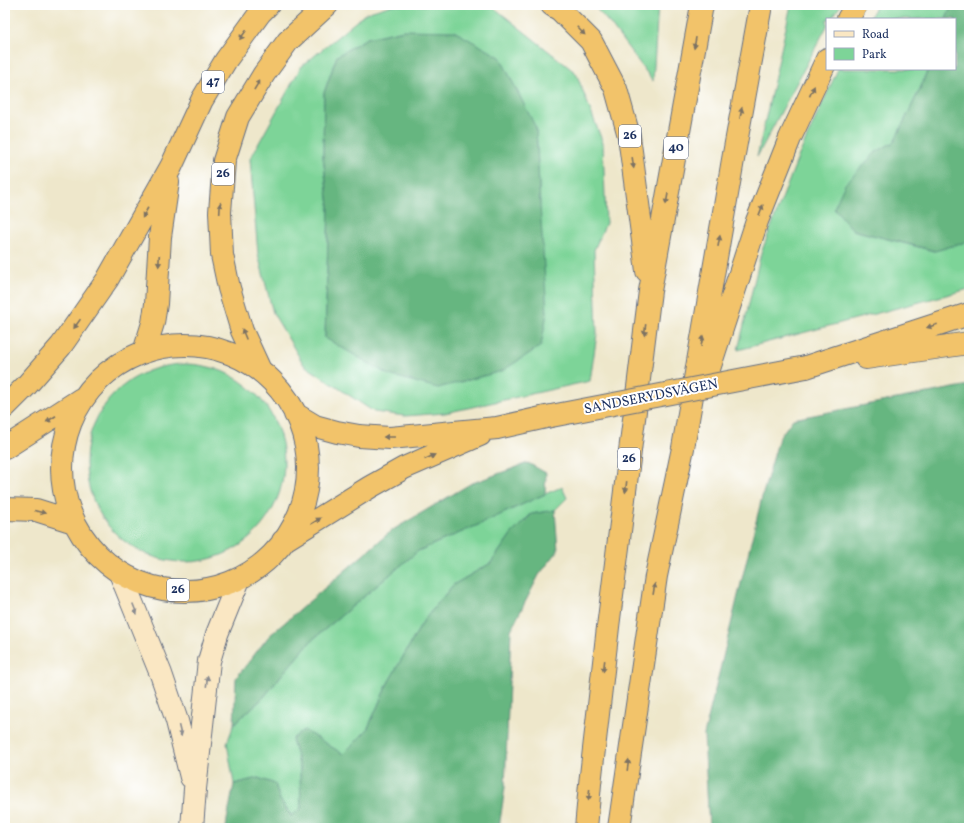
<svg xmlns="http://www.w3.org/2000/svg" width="974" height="833" viewBox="0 0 974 833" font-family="Vollkorn,serif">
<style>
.green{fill:#7dd498;stroke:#4c827b;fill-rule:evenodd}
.forest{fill:#66b680;stroke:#40726f}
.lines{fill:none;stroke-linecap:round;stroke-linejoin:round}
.secondary-casing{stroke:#656f84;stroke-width:24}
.highway-casing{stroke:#656f84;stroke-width:24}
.secondary{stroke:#fae7c3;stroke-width:22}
.highway{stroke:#f2c36a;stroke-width:22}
.highway-bridge-casing{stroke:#656f84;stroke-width:24;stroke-linecap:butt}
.highway-bridge{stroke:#f2c36a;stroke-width:22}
.oneway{fill:#7c7263}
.oneway2{fill:#8a8b90}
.labels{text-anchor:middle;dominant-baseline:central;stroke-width:4;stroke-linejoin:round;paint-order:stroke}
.shield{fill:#fff;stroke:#5f6d8e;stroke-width:1}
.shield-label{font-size:13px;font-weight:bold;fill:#1b2f5e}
.street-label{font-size:14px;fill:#1b2f5e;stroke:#fff}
</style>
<rect width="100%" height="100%" fill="#fff"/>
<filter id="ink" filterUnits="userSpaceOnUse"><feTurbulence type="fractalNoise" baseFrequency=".025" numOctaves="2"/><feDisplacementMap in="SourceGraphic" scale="8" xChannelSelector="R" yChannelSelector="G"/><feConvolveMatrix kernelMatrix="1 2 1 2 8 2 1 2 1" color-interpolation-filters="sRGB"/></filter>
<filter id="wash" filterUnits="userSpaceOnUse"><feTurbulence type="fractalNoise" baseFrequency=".012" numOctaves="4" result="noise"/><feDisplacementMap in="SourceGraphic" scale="16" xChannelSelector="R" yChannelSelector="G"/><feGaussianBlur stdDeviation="0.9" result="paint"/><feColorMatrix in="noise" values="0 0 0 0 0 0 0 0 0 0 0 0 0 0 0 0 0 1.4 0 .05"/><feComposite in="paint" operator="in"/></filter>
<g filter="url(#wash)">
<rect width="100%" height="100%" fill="#eee7cb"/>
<path class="green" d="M 392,5 L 492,6 L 576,73 L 603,143 L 606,223 L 594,250 L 597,334 L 590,381 L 445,413 L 405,416 L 374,412 L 304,365 L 273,313 L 258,254 L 250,159 L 301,67 L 366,13 ZM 404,30 L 536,128 L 540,205 L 325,338 L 329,206 L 323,156 L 324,93 L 337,56 L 367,38 Z
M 593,5 L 658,5 L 653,81 L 611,25 Z
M 791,5 L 841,5 L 831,19 L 827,19 L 827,26 L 757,157 Z
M 877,5 L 952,5 L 946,19 L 869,19 Z
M 838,69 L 928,69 L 920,89 L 894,142 L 876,152 L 853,230 L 934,251 L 969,241 L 969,289 L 738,350 L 761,253 L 799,155 Z
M86 463a99 99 0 1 1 198 0a99 99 0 1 1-198 0Z
M 562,487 L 567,498 L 555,510 L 531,514 L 512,533 L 491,563 L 453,585 L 424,620 L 388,683 L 367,730 L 343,754 L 304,731 L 292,739 L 300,768 L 301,809 L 292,816 L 280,800 L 275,784 L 258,778 L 234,784 L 227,743 L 234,724 L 263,698 L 284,672 L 311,641 L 418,551 L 478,525 L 545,494 Z"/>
<path class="forest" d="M 952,5 L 969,5 L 969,241 L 935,251 L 853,230 L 834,208 L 845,184 L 876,152 L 894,142 L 920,89 L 928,69 L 955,69 L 955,19 L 946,19 Z
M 404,30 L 454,31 L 500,57 L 536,128 L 540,205 L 547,313 L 541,346 L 502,371 L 438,388 L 389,375 L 325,338 L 329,206 L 323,156 L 324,93 L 337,56 L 367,38 Z
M 969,385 L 969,828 L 709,828 L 704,735 L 762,497 L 779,438 L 793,419 Z
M 528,463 L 546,473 L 545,494 L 478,525 L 418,551 L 311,641 L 284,672 L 263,698 L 234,724 L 236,678 L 269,636 L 391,531 L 470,484 Z
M 555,510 L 558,551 L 539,575 L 511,630 L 505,787 L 499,828 L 226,828 L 227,820 L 234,784 L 258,778 L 275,784 L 280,800 L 291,816 L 301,809 L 300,768 L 292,739 L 304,730 L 343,754 L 367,730 L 388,683 L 424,620 L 453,585 L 491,563 L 512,533 L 532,514 Z"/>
</g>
<g filter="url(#ink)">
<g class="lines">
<defs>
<path id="secondary" d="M 120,573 L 161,674 L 177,721 L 191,777
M 192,828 L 195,789 L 209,661 L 217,634 L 238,582"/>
<path id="highway" d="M 552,5 L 560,10 L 591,41 L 616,89 L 629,136 L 647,271
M 848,19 L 856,5
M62 468a123 123 0 1 1 246 0a123 123 0 1 1-246 0Z
M 144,352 L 153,323 L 156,304 L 160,237 L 168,182
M 866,358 L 969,343
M 806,367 L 969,314
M 260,370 L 242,331 L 229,288 L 222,255 L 220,212 L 224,161 L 238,117 L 264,74 L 288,41 L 327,5
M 707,375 L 757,221 L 790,138 L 827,59
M 5,407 L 26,386 L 61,346 L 107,280 L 171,167 L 202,100 L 226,60 L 260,13 L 268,5
M 295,414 L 315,426 L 337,432 L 359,436 L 390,438 L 497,428 L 546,417
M 5,448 L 81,399
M 5,509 L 36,510 L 74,522
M 283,541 L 370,487 L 404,468 L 480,435
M 586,828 L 590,784 L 608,627 L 650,291 L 702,5
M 619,828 L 656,576 L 683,448 L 734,154 L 761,5"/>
</defs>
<use href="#secondary" class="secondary-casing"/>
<use href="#highway" class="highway-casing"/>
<use href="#secondary" class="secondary"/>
<use href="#highway" class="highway"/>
<defs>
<path id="highway-bridge" d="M 546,417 L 806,367"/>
</defs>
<use href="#highway-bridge" class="highway-bridge-casing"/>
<use href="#highway-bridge" class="highway-bridge"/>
</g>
<defs><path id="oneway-solid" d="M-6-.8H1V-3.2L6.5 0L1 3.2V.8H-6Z"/></defs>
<g class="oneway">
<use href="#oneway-solid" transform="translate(581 31) rotate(45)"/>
<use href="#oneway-solid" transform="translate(243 35) rotate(126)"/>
<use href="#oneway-solid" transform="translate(695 43) rotate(100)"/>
<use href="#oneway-solid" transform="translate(257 85) rotate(-59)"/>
<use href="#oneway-solid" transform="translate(812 91) rotate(-65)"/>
<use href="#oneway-solid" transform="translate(741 113) rotate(-79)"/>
<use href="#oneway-solid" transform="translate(633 163) rotate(82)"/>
<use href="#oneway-solid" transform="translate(667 199) rotate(100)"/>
<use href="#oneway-solid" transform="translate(220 208) rotate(-87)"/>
<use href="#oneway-solid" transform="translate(761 210) rotate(-69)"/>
<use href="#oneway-solid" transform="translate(145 213) rotate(119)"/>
<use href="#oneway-solid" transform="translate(719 241) rotate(-80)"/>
<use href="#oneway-solid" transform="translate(159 261) rotate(93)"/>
<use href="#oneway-solid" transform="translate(77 324) rotate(125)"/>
<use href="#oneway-solid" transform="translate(932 326) rotate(162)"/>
<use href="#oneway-solid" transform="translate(645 330) rotate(97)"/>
<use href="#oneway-solid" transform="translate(244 334) rotate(-112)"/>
<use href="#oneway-solid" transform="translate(702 341) rotate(-80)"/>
<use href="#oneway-solid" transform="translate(51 419) rotate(147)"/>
<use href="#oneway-solid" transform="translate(389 437) rotate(180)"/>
<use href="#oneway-solid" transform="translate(430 457) rotate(-24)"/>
<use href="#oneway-solid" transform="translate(626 487) rotate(97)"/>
<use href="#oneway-solid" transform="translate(40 512) rotate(14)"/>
<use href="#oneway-solid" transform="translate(316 521) rotate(-32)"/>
<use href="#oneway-solid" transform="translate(654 589) rotate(-81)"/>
<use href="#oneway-solid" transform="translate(604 666) rotate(97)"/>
<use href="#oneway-solid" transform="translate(628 765) rotate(-82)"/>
<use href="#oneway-solid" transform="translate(589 795) rotate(96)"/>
</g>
<g class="oneway2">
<use href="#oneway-solid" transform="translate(135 609) rotate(68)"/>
<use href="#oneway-solid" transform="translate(207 681) rotate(-83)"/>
<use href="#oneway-solid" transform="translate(180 731) rotate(76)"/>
</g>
</g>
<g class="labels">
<g class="shield">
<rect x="202" y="71" width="22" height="22" rx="3"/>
<rect x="619" y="125" width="22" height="22" rx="3"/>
<rect x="664" y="137" width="24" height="22" rx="3"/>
<rect x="212" y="163" width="22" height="22" rx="3"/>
<rect x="618" y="448" width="22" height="22" rx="3"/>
<rect x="167" y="579" width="22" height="22" rx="3"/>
</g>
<g class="shield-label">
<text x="213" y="82">47</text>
<text x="630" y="136">26</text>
<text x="676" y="148">40</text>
<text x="223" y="174">26</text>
<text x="629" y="459">26</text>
<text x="178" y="590">26</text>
</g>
<g class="street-label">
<text transform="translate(651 397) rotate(-11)">SANDSERYDSVÄGEN</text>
</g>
</g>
<rect width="974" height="833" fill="none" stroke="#fff" stroke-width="20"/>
<rect x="826" y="18" width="130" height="52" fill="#ffffff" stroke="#a4acbf"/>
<rect x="834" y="31" width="20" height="6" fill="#fae7c3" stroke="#a4acbf"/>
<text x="862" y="38" font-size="12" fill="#1b2f5e">Road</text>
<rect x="834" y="48" width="20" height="12" fill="#7dd498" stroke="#a4acbf"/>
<text x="862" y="58" font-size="12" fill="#1b2f5e">Park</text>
</svg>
